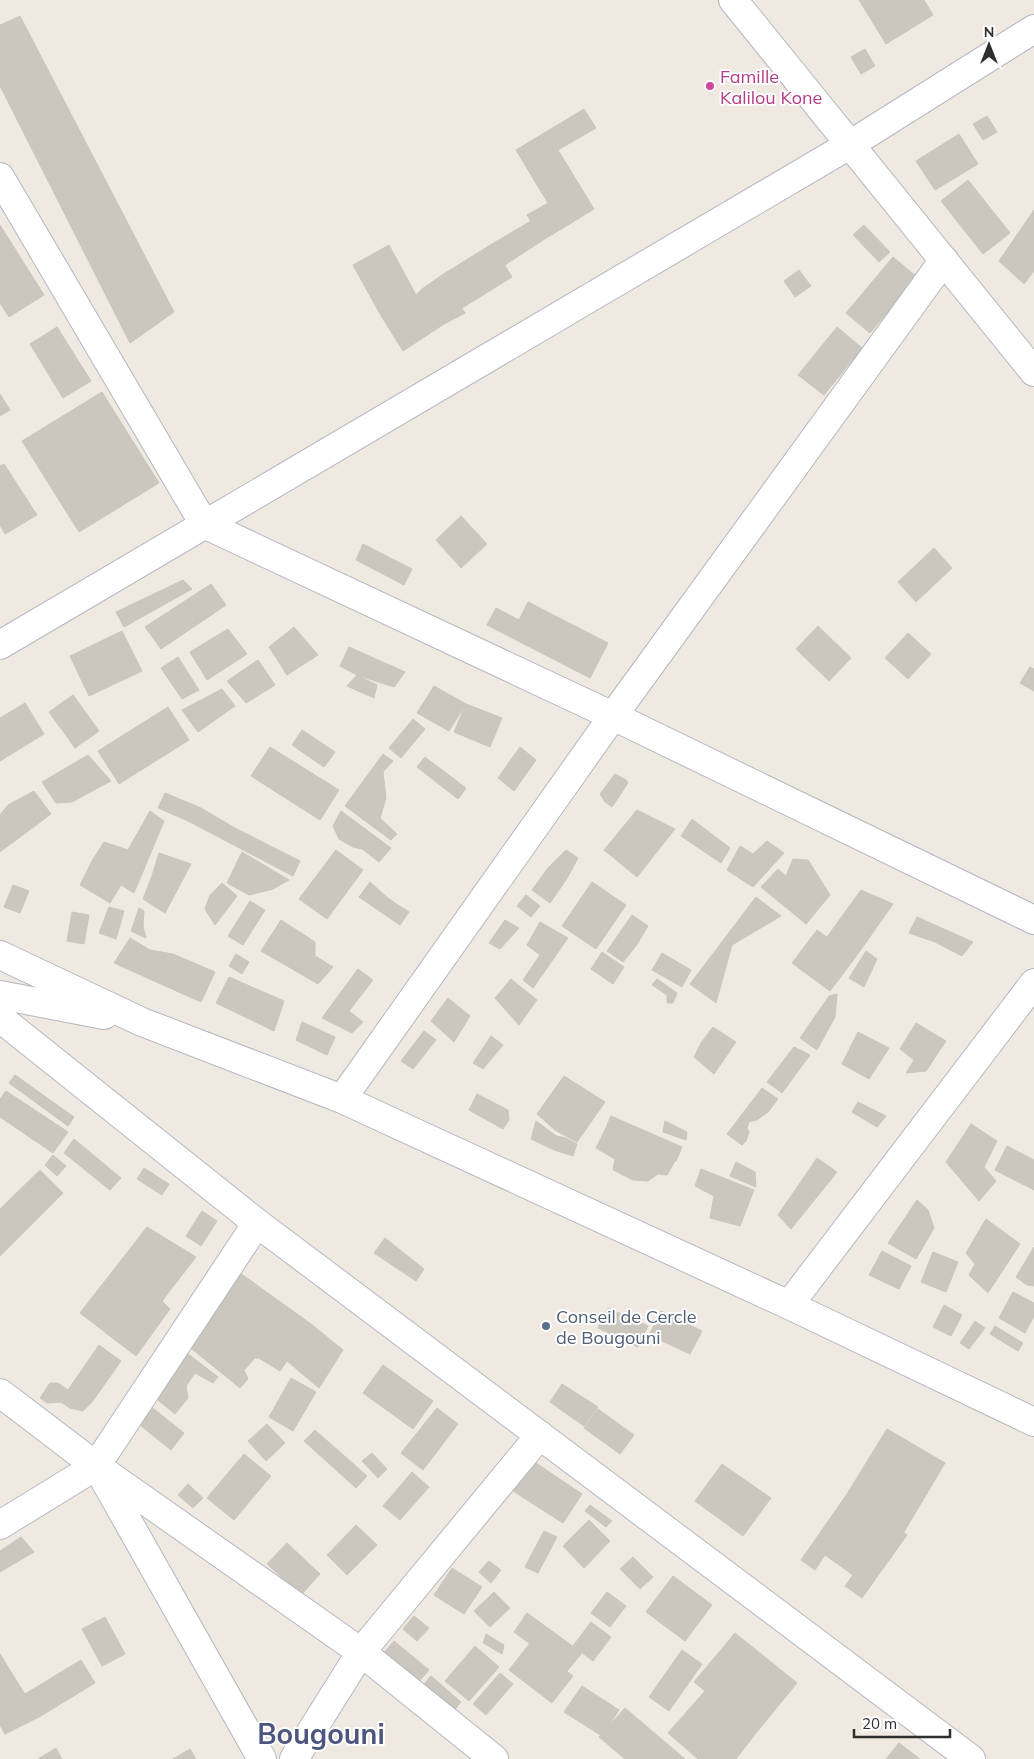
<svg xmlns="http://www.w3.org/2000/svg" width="1034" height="1759" viewBox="0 0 1034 1759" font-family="Mulish,sans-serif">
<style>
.building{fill:#cbc7bf;stroke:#cbc5ba}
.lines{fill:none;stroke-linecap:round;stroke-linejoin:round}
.minor-casing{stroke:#b4b7c1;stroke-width:30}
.minor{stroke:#fff;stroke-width:28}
.hotel-dot{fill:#d1479c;stroke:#fff;stroke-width:2}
.service-dot{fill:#5c6f8a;stroke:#fff;stroke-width:2}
.labels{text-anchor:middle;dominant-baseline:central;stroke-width:4;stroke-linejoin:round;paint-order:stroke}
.hotel-label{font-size:18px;fill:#b23c85;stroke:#fff;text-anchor:start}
.service-label{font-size:18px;fill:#4e5e75;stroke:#fff;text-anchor:start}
.town-label{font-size:28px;font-weight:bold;fill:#4d5680;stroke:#fff}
</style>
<rect width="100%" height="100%" fill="#efe9e1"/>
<path class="building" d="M 859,0 L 924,0 L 933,15 L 886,44 Z
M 20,16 L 174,312 L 130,343 L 0,86 L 0,25 Z
M 865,49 L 875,66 L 861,74 L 851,57 Z
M 584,109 L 596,128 L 558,150 L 594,209 L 563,228 L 516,150 Z
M 987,116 L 997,132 L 983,140 L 973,124 Z
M 959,134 L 978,164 L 935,190 L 916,161 Z
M 968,180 L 1010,233 L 983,254 L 941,201 Z
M 548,203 L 563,228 L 543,240 L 527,215 Z
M 1034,210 L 1034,271 L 1024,284 L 999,261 Z
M 531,221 L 543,240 L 505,265 L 492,244 Z
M 0,225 L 44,295 L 9,317 L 0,303 Z
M 864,225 L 890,252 L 879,262 L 853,235 Z
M 492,244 L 512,277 L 483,295 L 463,262 Z
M 389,245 L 416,295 L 380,314 L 353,265 Z
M 893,257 L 917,277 L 870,333 L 846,313 Z
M 463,262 L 483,295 L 462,308 L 442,275 Z
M 799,270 L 811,286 L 795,297 L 784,281 Z
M 442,275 L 465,313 L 444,324 L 422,289 Z
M 422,289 L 444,324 L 403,351 L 380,314 L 416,295 Z
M 57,327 L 91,381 L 63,398 L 30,344 Z
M 837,327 L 862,348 L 824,395 L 798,375 Z
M 102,392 L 159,483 L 79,532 L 22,441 Z
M 0,394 L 10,410 L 0,416 Z
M 4,464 L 37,515 L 5,534 L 0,525 L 0,466 Z
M 461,516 L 487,544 L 461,568 L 436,540 Z
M 363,544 L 412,569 L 404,585 L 356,560 Z
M 934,548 L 952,568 L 916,602 L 898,582 Z
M 183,580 L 192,589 L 124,627 L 116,612 Z
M 211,584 L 226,605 L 161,649 L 145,627 Z
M 528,602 L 608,643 L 590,678 L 487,625 L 496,608 L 519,620 Z
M 818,626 L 851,658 L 829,681 L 796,649 Z
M 294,627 L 318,655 L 287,675 L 269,647 Z
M 228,629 L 247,654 L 207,680 L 190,652 Z
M 122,631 L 142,671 L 89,696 L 70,656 Z
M 908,633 L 931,654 L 908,679 L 885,658 Z
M 349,647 L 405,672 L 394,687 L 357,675 L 340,666 Z
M 178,657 L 199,690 L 182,699 L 161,668 Z
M 258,660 L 275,685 L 246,703 L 227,681 Z
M 1030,667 L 1034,669 L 1034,691 L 1020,683 Z
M 357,675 L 377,685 L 374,698 L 347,686 Z
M 434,686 L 466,704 L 449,731 L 417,713 Z
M 222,689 L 235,706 L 198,732 L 182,710 Z
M 73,695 L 99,731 L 75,748 L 49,712 Z
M 25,703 L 44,734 L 0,761 L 0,718 Z
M 466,704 L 502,718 L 490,747 L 454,732 Z
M 168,707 L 189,740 L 119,784 L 98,751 Z
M 413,719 L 425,729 L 401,758 L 389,748 Z
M 302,730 L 335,752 L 324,767 L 292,745 Z
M 270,747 L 339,790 L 320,820 L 251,776 Z
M 520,747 L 536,760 L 514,791 L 498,778 Z
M 383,754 L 393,761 L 383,772 L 386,798 L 380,818 L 397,834 L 391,840 L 345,806 Z
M 88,755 L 111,781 L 72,802 L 56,803 L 42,782 Z
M 425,757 L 466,788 L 458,799 L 417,767 Z
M 615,774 L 626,780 L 628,783 L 612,807 L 605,802 L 600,794 Z
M 34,791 L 51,814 L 0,852 L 0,815 L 8,805 Z
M 165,793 L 201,808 L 233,827 L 300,861 L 293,876 L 188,821 L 158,808 Z
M 637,810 L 675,829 L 637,877 L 604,850 Z
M 150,811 L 164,821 L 134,893 L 121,885 L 110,903 L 80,885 L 92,861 L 104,842 L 128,850 Z
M 341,811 L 391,848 L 379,862 L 362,849 L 353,847 L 339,839 L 333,826 Z
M 692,819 L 730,848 L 721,863 L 681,836 Z
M 767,841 L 784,853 L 753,887 L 727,870 L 740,846 L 753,854 Z
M 336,850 L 363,870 L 327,919 L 299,899 Z
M 566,850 L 578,858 L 566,880 L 550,903 L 532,890 L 548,868 Z
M 242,852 L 289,880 L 273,889 L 249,895 L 227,883 Z
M 159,853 L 191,864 L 165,913 L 143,899 L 152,876 Z
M 793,859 L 808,860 L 830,895 L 806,924 L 761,887 L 778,869 L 786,876 Z
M 370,882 L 389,899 L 409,912 L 400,925 L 359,897 Z
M 592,882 L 626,905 L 596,949 L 562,926 Z
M 222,883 L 237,896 L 215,925 L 205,909 L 210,895 Z
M 13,885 L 29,891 L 20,913 L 4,907 Z
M 861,890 L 893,904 L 855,958 L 827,937 Z
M 526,895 L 540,906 L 531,917 L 517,906 Z
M 756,897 L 781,916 L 732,945 L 716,1003 L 690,984 Z
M 250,901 L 265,910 L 243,945 L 228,936 Z
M 109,907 L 124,911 L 116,939 L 99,933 Z
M 139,908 L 144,911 L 143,926 L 146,938 L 131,931 Z
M 72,912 L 89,915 L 84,944 L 67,941 Z
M 632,915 L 648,926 L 636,946 L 623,962 L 607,951 Z
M 917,917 L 973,942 L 962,956 L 935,942 L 909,933 Z
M 281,920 L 315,942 L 315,956 L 333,967 L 318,984 L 261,951 Z
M 505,920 L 519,928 L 500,949 L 489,943 Z
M 540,922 L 568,938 L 533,988 L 523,980 L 540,955 L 527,945 Z
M 817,930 L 855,958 L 830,991 L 792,963 Z
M 130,938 L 150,950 L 173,954 L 215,972 L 201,1002 L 114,963 Z
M 866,951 L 877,959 L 864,987 L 849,978 Z
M 602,952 L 624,967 L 613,984 L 591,969 Z
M 662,953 L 691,970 L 682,987 L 652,970 Z
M 236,954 L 249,962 L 242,974 L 229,966 Z
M 358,969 L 373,980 L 349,1011 L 363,1022 L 352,1033 L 322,1018 Z
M 229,977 L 284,1001 L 274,1031 L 216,1003 Z
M 511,979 L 537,1000 L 519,1025 L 495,998 Z
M 657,979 L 677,993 L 673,1003 L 667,1003 L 667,995 L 652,985 Z
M 837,994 L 835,1017 L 817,1050 L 800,1038 L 829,996 Z
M 448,998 L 470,1016 L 454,1042 L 431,1021 Z
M 302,1022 L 335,1037 L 327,1055 L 296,1040 Z
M 916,1023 L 946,1041 L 926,1071 L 906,1073 L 914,1060 L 900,1049 Z
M 713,1027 L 736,1042 L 714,1074 L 694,1057 L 701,1043 Z
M 424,1031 L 436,1040 L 413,1069 L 401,1061 Z
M 858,1032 L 889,1048 L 869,1079 L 842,1064 Z
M 491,1036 L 503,1045 L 483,1069 L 473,1063 Z
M 794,1047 L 810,1055 L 782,1093 L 767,1082 Z
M 15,1075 L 74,1117 L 68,1126 L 9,1083 Z
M 564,1076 L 605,1102 L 577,1142 L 555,1130 L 537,1114 Z
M 762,1088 L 778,1099 L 768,1112 L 757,1120 L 749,1122 L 747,1128 L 749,1132 L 746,1141 L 742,1145 L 727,1134 Z
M 6,1091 L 68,1132 L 53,1153 L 0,1117 L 0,1099 Z
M 477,1094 L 508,1110 L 509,1120 L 503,1129 L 469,1110 Z
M 858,1102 L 886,1116 L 877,1127 L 852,1112 Z
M 611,1116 L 682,1147 L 676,1161 L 605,1130 Z
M 536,1121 L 556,1136 L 566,1138 L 577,1144 L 573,1156 L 554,1150 L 531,1139 Z
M 665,1121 L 687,1132 L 686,1140 L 663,1132 Z
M 971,1124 L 997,1141 L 984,1167 L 996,1181 L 979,1201 L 946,1162 Z
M 605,1130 L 675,1161 L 667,1175 L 658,1174 L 648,1181 L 633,1180 L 613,1170 L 615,1159 L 596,1148 Z
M 74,1139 L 121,1178 L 110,1190 L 64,1153 Z
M 1007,1146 L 1034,1160 L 1034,1190 L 995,1170 Z
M 53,1155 L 66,1166 L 57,1176 L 45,1165 Z
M 817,1158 L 837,1172 L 791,1229 L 778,1215 Z
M 736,1162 L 755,1172 L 756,1187 L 730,1176 Z
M 144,1168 L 169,1184 L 162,1195 L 137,1179 Z
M 701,1169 L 754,1190 L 740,1226 L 710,1218 L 714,1196 L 695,1186 Z
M 40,1170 L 63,1193 L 0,1256 L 0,1209 Z
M 917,1200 L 928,1210 L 934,1228 L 916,1259 L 888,1243 Z
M 202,1211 L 217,1221 L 201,1246 L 186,1236 Z
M 986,1219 L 1020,1244 L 988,1293 L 969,1275 L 975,1264 L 966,1253 Z
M 147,1227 L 196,1257 L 162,1301 L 170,1309 L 136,1356 L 80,1313 Z
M 385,1238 L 424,1269 L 416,1281 L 374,1253 Z
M 1034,1247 L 1034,1286 L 1027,1285 L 1016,1277 Z
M 882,1251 L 911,1266 L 899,1289 L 869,1275 Z
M 933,1252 L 958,1262 L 946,1292 L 921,1282 Z
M 240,1273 L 311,1324 L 343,1350 L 319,1388 L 287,1361 L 280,1371 L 259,1358 L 255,1358 L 244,1370 L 248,1379 L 240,1388 L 187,1345 Z
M 1013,1292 L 1034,1303 L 1034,1316 L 1025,1333 L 999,1318 Z
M 944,1305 L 962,1315 L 951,1336 L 933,1327 Z
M 608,1308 L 648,1326 L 638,1347 L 598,1328 Z
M 661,1311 L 702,1331 L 690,1354 L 649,1335 Z
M 975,1321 L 985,1328 L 969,1349 L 960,1343 Z
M 995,1326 L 1023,1343 L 1018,1351 L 990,1334 Z
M 99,1345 L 121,1361 L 92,1402 L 83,1411 L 70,1408 L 61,1402 L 47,1403 L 40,1398 L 50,1383 L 58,1383 L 68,1390 Z
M 183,1350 L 218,1377 L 213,1383 L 195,1373 L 186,1386 L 188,1398 L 175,1414 L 148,1392 Z
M 383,1365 L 433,1401 L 413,1429 L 363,1393 Z
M 291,1378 L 316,1392 L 293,1431 L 269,1417 Z
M 562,1384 L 598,1407 L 584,1426 L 550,1402 Z
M 149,1405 L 184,1433 L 171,1450 L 135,1421 Z
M 437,1408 L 458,1424 L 423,1470 L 401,1453 Z
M 598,1409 L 634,1435 L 620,1454 L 584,1428 Z
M 267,1424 L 285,1443 L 266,1461 L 248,1441 Z
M 887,1429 L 945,1463 L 904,1532 L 847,1494 Z
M 315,1430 L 367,1476 L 356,1488 L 304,1441 Z
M 372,1453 L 387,1469 L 378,1478 L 362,1461 Z
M 244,1454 L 271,1476 L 234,1520 L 207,1498 Z
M 530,1459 L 582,1494 L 563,1523 L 510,1489 Z
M 722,1464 L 771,1498 L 743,1536 L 695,1501 Z
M 412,1472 L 429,1487 L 400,1520 L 383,1506 Z
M 188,1484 L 203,1498 L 193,1508 L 178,1495 Z
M 847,1494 L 907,1535 L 862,1598 L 845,1586 L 853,1575 L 825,1555 L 815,1570 L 801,1560 Z
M 590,1505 L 612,1521 L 606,1527 L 585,1511 Z
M 589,1520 L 610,1541 L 584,1568 L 563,1546 Z
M 356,1525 L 377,1545 L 347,1575 L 327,1555 Z
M 544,1531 L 557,1537 L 538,1573 L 525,1567 Z
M 21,1537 L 34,1552 L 0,1572 L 0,1551 Z
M 287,1543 L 320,1574 L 301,1595 L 267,1564 Z
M 633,1557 L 653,1577 L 640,1589 L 620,1569 Z
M 489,1561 L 501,1570 L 491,1583 L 479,1572 Z
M 452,1568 L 482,1587 L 464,1614 L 434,1595 Z
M 673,1576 L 712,1605 L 685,1641 L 646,1612 Z
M 494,1592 L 510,1608 L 490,1627 L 474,1611 Z
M 607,1592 L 626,1606 L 610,1627 L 591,1613 Z
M 527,1613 L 582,1653 L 567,1671 L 514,1632 Z
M 414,1616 L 429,1628 L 417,1641 L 403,1629 Z
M 105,1617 L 125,1654 L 102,1666 L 82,1629 Z
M 591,1622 L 611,1637 L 593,1661 L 573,1646 Z
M 735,1633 L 797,1683 L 756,1733 L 694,1682 Z
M 486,1634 L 504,1645 L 502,1654 L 483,1643 Z
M 394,1641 L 429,1670 L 411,1691 L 376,1662 Z
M 530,1643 L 573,1676 L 552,1703 L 509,1670 Z
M 475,1646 L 499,1667 L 469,1701 L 445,1681 Z
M 682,1650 L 702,1664 L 669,1711 L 649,1697 Z
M 0,1654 L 39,1717 L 5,1734 L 0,1725 Z
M 81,1660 L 95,1683 L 39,1717 L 25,1694 Z
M 500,1673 L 513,1684 L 486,1715 L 473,1704 Z
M 431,1676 L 461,1702 L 448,1718 L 417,1692 Z
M 582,1686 L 619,1710 L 602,1736 L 564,1712 Z
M 705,1691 L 756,1733 L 736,1759 L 698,1759 L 668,1733 Z
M 625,1708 L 685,1759 L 625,1759 L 599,1737 Z
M 899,1743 L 920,1759 L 886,1759 Z
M 56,1748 L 62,1759 L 38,1759 Z
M 190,1749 L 196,1759 L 173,1759 Z"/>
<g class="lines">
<defs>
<path id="minor" d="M 733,0 L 1034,372
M 0,177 L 204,524 L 613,716 L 1034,920
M 0,645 L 851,144 L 1034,29
M 0,955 L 142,1022 L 342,1099 L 789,1305 L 1034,1422
M 0,995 L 104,1015
M 0,1018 L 257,1223 L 971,1759
M 342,1099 L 613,716 L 944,260
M 789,1305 L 1034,983
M 0,1393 L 96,1466 L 361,1652 L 494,1759
M 100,1472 L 262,1759
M 0,1525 L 96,1466 L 257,1223
M 294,1759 L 361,1652 L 540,1435"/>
</defs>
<use href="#minor" class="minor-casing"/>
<use href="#minor" class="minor"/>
</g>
<circle class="hotel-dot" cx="710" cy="86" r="5"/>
<circle class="service-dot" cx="546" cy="1326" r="5"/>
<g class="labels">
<g class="hotel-label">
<text x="720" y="76">Famille<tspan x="720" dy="21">Kalilou Kone</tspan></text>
</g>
<g class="service-label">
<text x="556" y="1316">Conseil de Cercle<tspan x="556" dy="21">de Bougouni</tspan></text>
</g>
<g class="town-label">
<text x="321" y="1733">Bougouni</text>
</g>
</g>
<g transform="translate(989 45)" stroke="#ffffff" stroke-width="4" paint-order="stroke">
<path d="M0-4L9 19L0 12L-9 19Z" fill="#2e2e2e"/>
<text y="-8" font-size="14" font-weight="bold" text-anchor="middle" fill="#2e2e2e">N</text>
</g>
<path d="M854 1729v8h96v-8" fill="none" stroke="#2e2e2e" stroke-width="2.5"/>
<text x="862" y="1729" font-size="15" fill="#2e2e2e" stroke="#ffffff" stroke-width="4" paint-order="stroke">20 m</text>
</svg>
